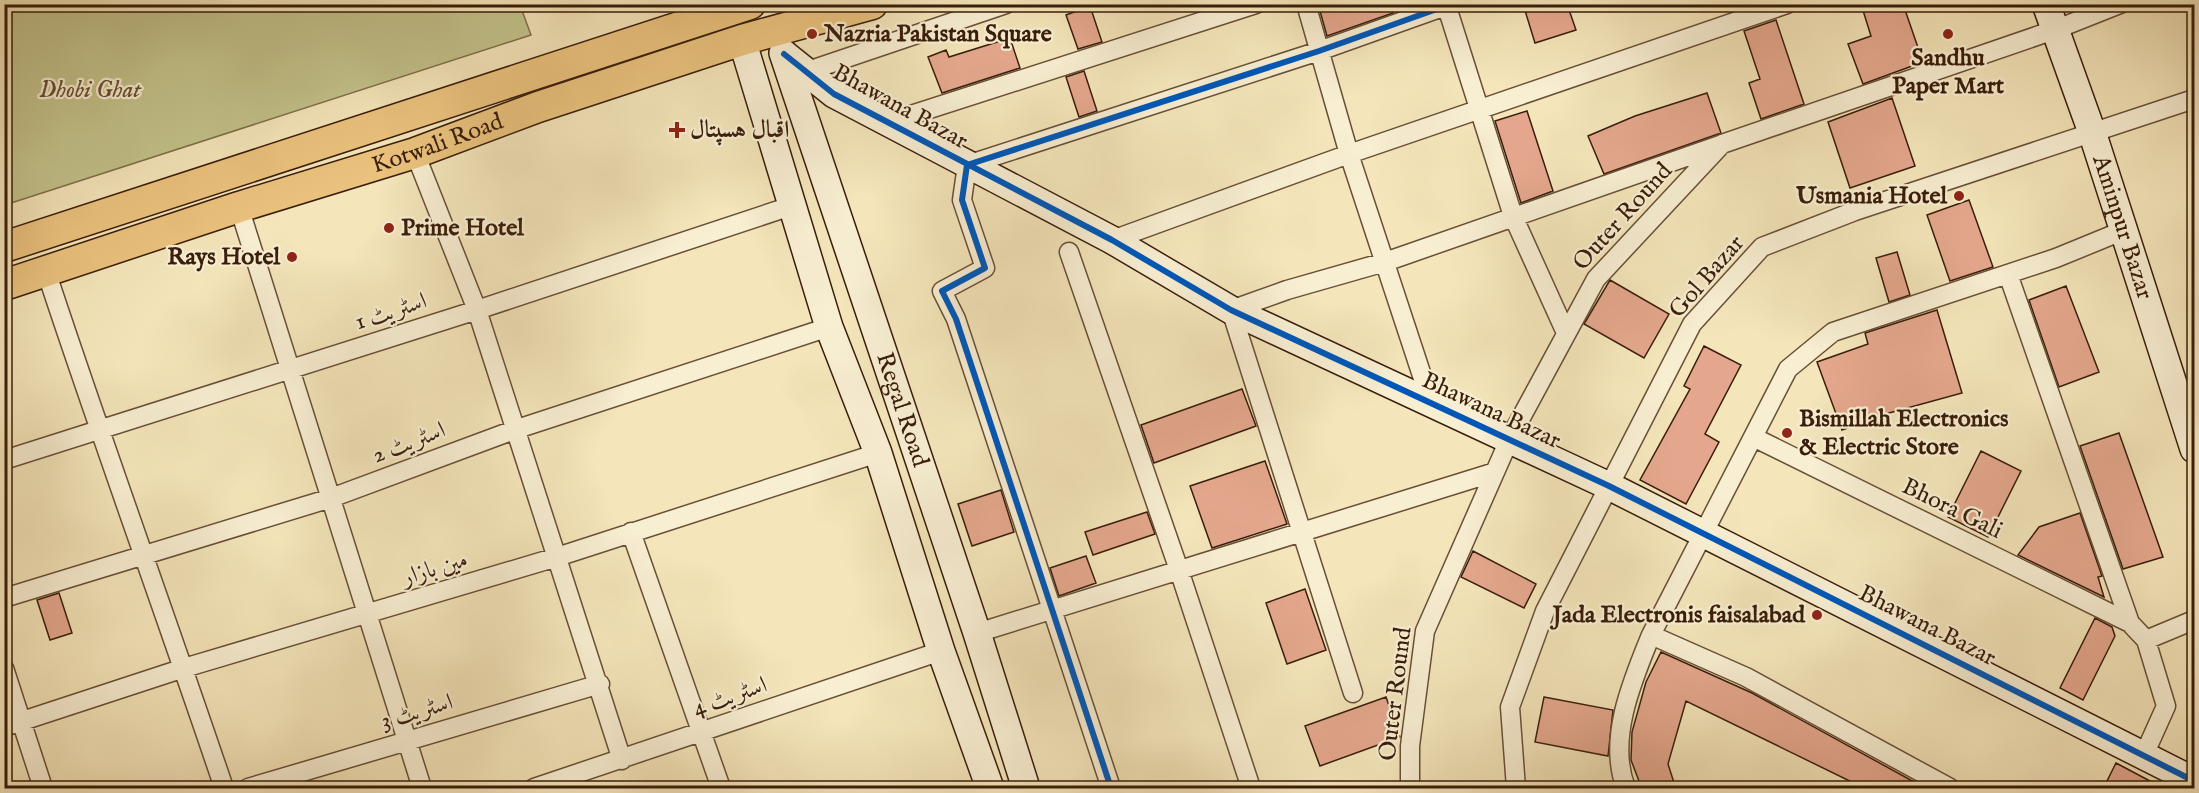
<svg xmlns="http://www.w3.org/2000/svg" width="2199" height="793" viewBox="0 0 2199 793" font-family="'IM FELL English',Amiri,serif">
<style>
.green{fill:#c3c28b;stroke:#7e704a;stroke-width:1.5}
.building{fill:#e4a78d;stroke:#391d0a;stroke-width:1.5}
.lines{fill:none;stroke-linecap:round;stroke-linejoin:round}
.street-casing{stroke:#684f36;stroke-width:21}
.secondary-casing{stroke:#391d0a;stroke-width:30}
.primary-casing{stroke:#391d0a;stroke-width:33}
.street{stroke:#f8eed2;stroke-width:18}
.secondary{stroke:#f8eed2;stroke-width:27}
.primary{stroke:#eac27d;stroke-width:30}
.cycleway-casing{stroke:#f8eed2;stroke-width:10}
.cycleway{stroke:#0057b8;stroke-width:6}
.poi-dot{fill:#8f2418;stroke:#f8eed2;stroke-width:2}
.labels{text-anchor:middle;dominant-baseline:central;stroke-width:4.5;stroke-linejoin:round;paint-order:stroke}
.poi-label{font-size:24px;font-weight:bold;fill:#391d0a;stroke:#f8eed2;text-anchor:start}
.park-label{font-size:24px;font-style:italic;fill:#624f31;stroke:#f8eed2}
.street-label{font-size:24px;fill:#391d0a;stroke:#f8eed2}
</style>
<rect width="100%" height="100%" fill="#f4e5ba"/>
<filter id="stains"><feTurbulence type="fractalNoise" baseFrequency=".00333" numOctaves="4"/><feColorMatrix values="0 0 0 0 .2 0 0 0 0 .09 0 0 0 0 .02 0 0 0 .5 -.17"/></filter>
<radialGradient id="worn" r=".72"><stop offset=".6" stop-color="#630" stop-opacity="0"/><stop offset="1" stop-color="#630" stop-opacity=".3"/></radialGradient>
<path class="green" d="M 4,5 L 520,5 L 531,35 L 5,205 Z"/>
<path class="building" d="M 1318,4 L 1390,4 L 1393,13 L 1327,36 Z
M 1523,4 L 1567,4 L 1576,30 L 1535,43 Z
M 1861,4 L 1903,4 L 1923,62 L 1863,84 L 1848,44 L 1871,36 Z
M 1090,6 L 1102,42 L 1078,49 L 1066,15 Z
M 1776,20 L 1804,104 L 1761,119 L 1749,83 L 1760,79 L 1744,31 Z
M 1010,38 L 1020,68 L 942,93 L 928,57 L 946,50 L 949,57 Z
M 1084,71 L 1097,111 L 1079,117 L 1066,77 Z
M 1707,93 L 1721,133 L 1604,174 L 1588,136 L 1635,116 Z
M 1892,98 L 1915,166 L 1850,188 L 1828,122 Z
M 1527,111 L 1553,191 L 1521,203 L 1495,121 Z
M 1969,200 L 1993,267 L 1950,281 L 1927,215 Z
M 1897,252 L 1910,295 L 1889,302 L 1876,258 Z
M 1610,280 L 1669,314 L 1644,358 L 1584,324 Z
M 2066,286 L 2099,372 L 2059,387 L 2029,300 Z
M 1937,310 L 1962,393 L 1889,413 L 1842,430 L 1817,362 L 1868,344 L 1865,333 Z
M 1704,346 L 1741,365 L 1705,434 L 1719,442 L 1686,504 L 1640,480 L 1690,389 L 1684,386 Z
M 1242,389 L 1256,426 L 1154,463 L 1141,425 Z
M 2119,433 L 2163,557 L 2123,569 L 2080,446 Z
M 1981,451 L 2021,471 L 1988,537 L 1948,517 Z
M 1265,461 L 1287,524 L 1212,548 L 1190,486 Z
M 1001,490 L 1014,532 L 972,546 L 958,504 Z
M 1147,512 L 1155,534 L 1093,555 L 1085,532 Z
M 2080,513 L 2102,576 L 2098,577 L 2104,597 L 2018,555 L 2039,527 Z
M 1473,551 L 1536,584 L 1524,608 L 1461,577 Z
M 1086,556 L 1096,583 L 1059,596 L 1050,568 Z
M 1305,589 L 1326,650 L 1287,664 L 1266,603 Z
M 59,593 L 72,633 L 50,640 L 37,600 Z
M 2095,618 L 2112,627 L 2115,636 L 2083,700 L 2060,688 Z
M 1661,652 L 1752,693 L 1927,789 L 1866,789 L 1686,701 L 1668,764 L 1676,789 L 1642,789 L 1631,760 L 1632,732 L 1646,682 Z
M 1386,697 L 1400,737 L 1320,766 L 1305,726 Z
M 1544,697 L 1613,710 L 1608,756 L 1535,742 Z
M 2116,763 L 2165,789 L 2103,789 Z"/>
<g class="lines">
<defs>
<path id="street" d="M 1306,4 L 1349,154 L 1431,403
M 1446,4 L 1513,216 L 1566,333
M 805,72 L 1006,4
M 886,123 L 1256,4
M 415,153 L 477,310 L 622,760
M 239,207 L 422,788
M 1112,240 L 1349,154 L 1787,4
M 1069,252 L 1179,570 L 1251,788
M 46,271 C 103,444 166,616 224,788
M 2008,274 L 2130,623 L 2146,640 L 2166,706 L 2144,755
M 1753,437 L 2130,623
M 4,460 L 477,310 L 791,206
M 631,532 L 721,788
M 4,598 L 331,498 L 514,430 L 829,327
M 977,633 L 1495,472
M 1651,635 L 1746,677 L 1950,788
M 2146,640 L 2194,620
M 4,668 L 43,788
M 1353,693 L 1231,310 L 1287,290 L 1385,262 L 1720,145
M 4,727 L 184,668 L 557,557 L 878,453
M 248,788 L 600,684
M 534,788 L 941,651
M 1111,788 L 956,319 L 942,291 L 985,268 L 962,200 L 967,165 L 1319,51 L 1451,4
M 1410,788 L 1410,746 L 1425,631 L 1510,438 L 1596,279 L 1722,144 L 2057,29 L 2120,4
M 1516,788 L 1510,707 L 1545,611 L 1692,324 L 1762,247 L 1855,211 L 2194,99
M 1626,788 C 1607,740 1632,681 1651,635 L 1788,369 L 1833,332 L 2056,258 L 2122,231"/>
<g id="secondary">
<path id="s1" d="M 2046,4 L 2093,135 L 2194,449"/>
<path d="M 742,40 L 829,327 L 878,453 L 941,651 L 990,788"/>
<path id="s2" d="M 783,53 L 977,633 L 1026,788"/>
<path d="M 784,54 L 834,94 L 1112,240 L 1231,310 L 1609,486 L 2194,781"/>
</g>
<g id="primary">
<path d="M 4,247 L 750,4"/>
<path id="s3" d="M 4,285 L 239,207 L 415,153 L 538,107 L 742,40 L 872,4"/>
</g>
</defs>
<use href="#street" class="street-casing"/>
<use href="#secondary" class="secondary-casing"/>
<use href="#primary" class="primary-casing"/>
<use href="#street" class="street"/>
<use href="#secondary" class="secondary"/>
<use href="#primary" class="primary"/>
<defs>
<path id="cycleway" d="M 784,54 L 834,94 L 1112,240 L 1231,310 L 1609,486 L 2194,781
M 1111,788 L 956,319 L 942,291 L 985,268 L 962,200 L 967,165 L 1319,51 L 1451,4"/>
</defs>
<use href="#cycleway" class="cycleway-casing"/>
<use href="#cycleway" class="cycleway"/>
</g>
<g class="poi-dot">
<circle cx="812" cy="34" r="6"/>
<circle cx="1948" cy="34" r="6"/>
<path d="M674 121h6v6h6v6h-6v6h-6v-6h-6v-6h6z"/>
<circle cx="1959" cy="196" r="6"/>
<circle cx="389" cy="228" r="6"/>
<circle cx="292" cy="257" r="6"/>
<circle cx="1787" cy="433" r="6"/>
<circle cx="1817" cy="615" r="6"/>
</g>
<g class="labels">
<g class="poi-label">
<text x="824" y="34">Nazria Pakistan Square</text>
<text x="1948" y="58" text-anchor="middle">Sandhu<tspan x="1948" dy="28">Paper Mart</tspan></text>
<text x="690" y="130">اقبال ہسپتال</text>
<text x="1947" y="196" text-anchor="end">Usmania Hotel</text>
<text x="401" y="228">Prime Hotel</text>
<text x="280" y="257" text-anchor="end">Rays Hotel</text>
<text x="1799" y="419">Bismillah Electronics<tspan x="1799" dy="28">&amp; Electric Store</tspan></text>
<text x="1805" y="615" text-anchor="end">Jada Electronis faisalabad</text>
</g>
<g class="park-label">
<text x="90" y="90">Dhobi Ghat</text>
</g>
<g class="street-label">
<text transform="translate(900 107) rotate(29)">Bhawana Bazar</text>
<text stroke="none"><textPath href="#s3" startOffset="456">Kotwali Road</textPath></text>
<text transform="translate(1623 217) rotate(-48)">Outer Round</text>
<text stroke="none"><textPath href="#s1" startOffset="236">Aminpur Bazar</textPath></text>
<text transform="translate(1707 277) rotate(-49)">Gol Bazar</text>
<text transform="translate(391 312) rotate(-18)">اسٹریٹ 1</text>
<text stroke="none"><textPath href="#s2" startOffset="376">Regal Road</textPath></text>
<text transform="translate(1491 411) rotate(25)">Bhawana Bazar</text>
<text transform="translate(409 443) rotate(-21)">اسٹریٹ 2</text>
<text transform="translate(1952 509) rotate(26)">Bhora Gali</text>
<text transform="translate(435 569) rotate(-17)">مین بازار</text>
<text transform="translate(1927 626) rotate(27)">Bhawana Bazar</text>
<text transform="translate(1396 694) rotate(-83)">Outer Round</text>
<text transform="translate(730 697) rotate(-19)">اسٹریٹ 4</text>
<text transform="translate(417 712) rotate(-16)">اسٹریٹ 3</text>
</g>
</g>
<rect width="2199" height="793" fill="none" stroke="#f4e5ba" stroke-width="24"/>
<rect x="6" y="6" width="2187" height="781" fill="none" stroke="#391d0a" stroke-width="3"/>
<rect x="12" y="12" width="2175" height="769" fill="none" stroke="#391d0a" stroke-width="1.5"/>
<rect width="100%" height="100%" filter="url(#stains)"/>
<rect width="100%" height="100%" fill="url(#worn)"/>
</svg>
